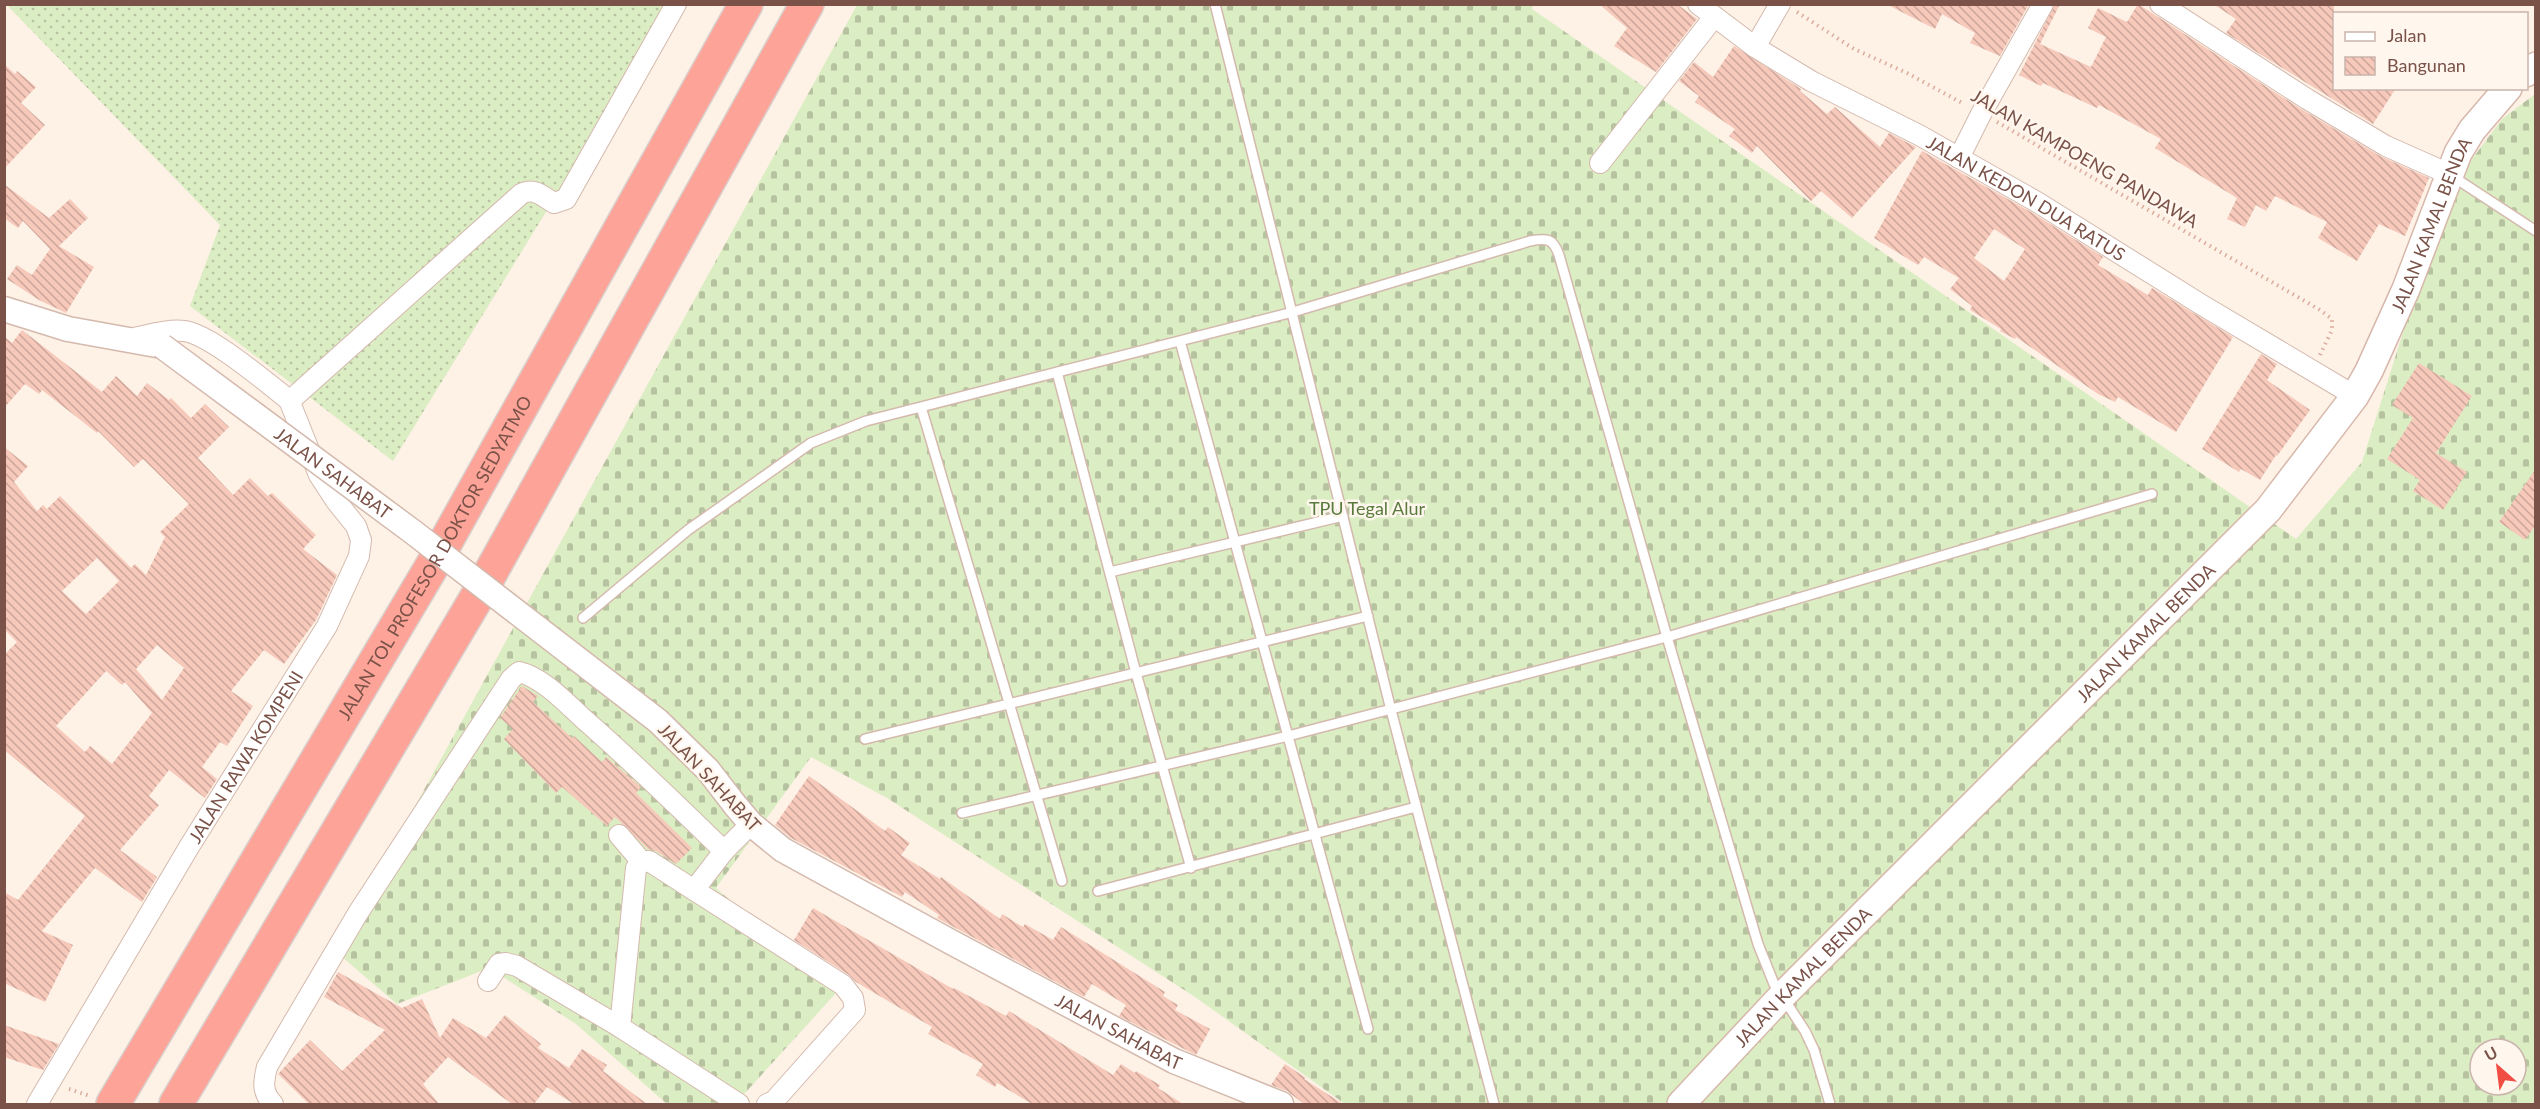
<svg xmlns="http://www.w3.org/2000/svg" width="2540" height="1109" viewBox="0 0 2540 1109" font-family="Lato,sans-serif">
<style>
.grass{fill:url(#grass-dots)}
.cemetery{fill:url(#cemetery-stones);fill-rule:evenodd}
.building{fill:url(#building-back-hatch);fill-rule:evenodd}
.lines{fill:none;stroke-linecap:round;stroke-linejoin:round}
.service-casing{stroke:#d4b9ad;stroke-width:12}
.minor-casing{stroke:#d4b9ad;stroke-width:22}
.tertiary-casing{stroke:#d4b9ad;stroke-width:27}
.secondary-casing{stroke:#d7b7aa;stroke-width:30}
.motorway-casing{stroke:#dacfcc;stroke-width:36}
.path{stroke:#dbac9e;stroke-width:4;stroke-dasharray:1.5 4.5;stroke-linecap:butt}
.service{stroke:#fff;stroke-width:9}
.minor{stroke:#fff;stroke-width:20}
.tertiary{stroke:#fff;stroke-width:24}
.secondary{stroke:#fff;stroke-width:27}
.motorway{stroke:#fda398;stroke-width:33}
.tertiary-bridge-casing{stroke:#d4b9ad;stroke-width:27;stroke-linecap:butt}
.tertiary-bridge{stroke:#fff;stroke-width:24}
.labels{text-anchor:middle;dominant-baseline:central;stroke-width:5;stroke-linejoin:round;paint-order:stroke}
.street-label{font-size:18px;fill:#7a5248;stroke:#fff6ee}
.park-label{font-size:18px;fill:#587a3c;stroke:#fff6ee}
</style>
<defs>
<pattern id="grass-dots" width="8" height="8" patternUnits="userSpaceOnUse" patternTransform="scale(1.5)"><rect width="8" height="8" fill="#dbedc3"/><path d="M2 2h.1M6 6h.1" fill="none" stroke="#b7c3a0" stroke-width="1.8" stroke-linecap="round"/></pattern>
<pattern id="cemetery-stones" width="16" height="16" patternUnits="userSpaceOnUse" patternTransform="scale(1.5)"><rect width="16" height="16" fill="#dbedc3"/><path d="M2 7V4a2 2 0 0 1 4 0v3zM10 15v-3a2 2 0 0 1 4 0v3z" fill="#b7c3a0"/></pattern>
<pattern id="building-back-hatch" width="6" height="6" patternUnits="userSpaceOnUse" patternTransform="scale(1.5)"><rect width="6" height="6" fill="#f6c9bb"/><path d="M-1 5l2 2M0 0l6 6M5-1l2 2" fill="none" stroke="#cca69a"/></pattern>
</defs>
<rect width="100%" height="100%" fill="#fef1e6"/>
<path class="grass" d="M 7,5 L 673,5 L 393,461 L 190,306 L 220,225 Z"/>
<path class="cemetery" d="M 857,5 L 1533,5 L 1532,9 L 2296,539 L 2362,462 L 2419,282 L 2460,175 L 2502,119 L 2535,94 L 2535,1104 L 1345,1104 L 1195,997 L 887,798 L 811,757 L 716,888 L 836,993 L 735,1104 L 667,1104 L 576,1024 L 489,968 L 397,1004 L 335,951 ZM 2480,1049 L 2516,1049 L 2516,1085 L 2480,1085 Z"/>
<path class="building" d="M 1599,4 L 1677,4 L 1697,19 L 1656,72 L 1614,46 L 1627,28 Z
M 1886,4 L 2029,4 L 2000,56 L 1970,43 L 1975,33 L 1942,14 L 1935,29 Z
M 2055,4 L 2060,4 L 2040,44 L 2091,67 L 2106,37 L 2088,28 L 2098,8 L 2127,22 L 2138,4 L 2301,109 L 2380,156 L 2429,178 L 2405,236 L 2379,224 L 2357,261 L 2318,238 L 2327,222 L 2275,196 L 2266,211 L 2256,205 L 2245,227 L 2227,219 L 2237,198 L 2155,148 L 2161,139 L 2099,105 L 2097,108 L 2043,83 L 2041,86 L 2019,75 Z
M 2213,4 L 2334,4 L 2334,88 L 2396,88 L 2373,124 L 2226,33 L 2236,19 Z
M 1734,46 L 1801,89 L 1800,91 L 1827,114 L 1835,107 L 1880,147 L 1889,133 L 1916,147 L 1852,218 L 1821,191 L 1811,201 L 1757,146 L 1752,153 L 1729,136 L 1735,129 L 1695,102 L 1699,96 L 1679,81 L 1694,62 L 1713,77 Z
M 4,64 L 15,74 L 17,71 L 36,87 L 21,103 L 45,125 L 4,169 Z
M 1922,151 L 2031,212 L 2103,257 L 2098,265 L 2148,295 L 2152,288 L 2233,337 L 2176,432 L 2118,397 L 2115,402 L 2098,394 L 2016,337 L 2015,339 L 2000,331 L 2001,329 L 1970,310 L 1972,306 L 1950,289 L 1959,278 L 1924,257 L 1918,265 L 1874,238 ZM 1994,229 L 2025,249 L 2004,281 L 1974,258 Z
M 4,184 L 49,218 L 70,199 L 88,218 L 59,246 L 94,267 L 66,313 L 39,300 L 7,279 L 17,265 L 32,275 L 50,249 L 23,221 L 18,228 L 4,218 Z
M 22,330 L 102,392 L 116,376 L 137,396 L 147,383 L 169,400 L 171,398 L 191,418 L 205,404 L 229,427 L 198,458 L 233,495 L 250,478 L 268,496 L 272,493 L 316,535 L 303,549 L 337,575 L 316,620 L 284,664 L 264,650 L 231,691 L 253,706 L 227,746 L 220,742 L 202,767 L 217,779 L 205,798 L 169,770 L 149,796 L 159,805 L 120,850 L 157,877 L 142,902 L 95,868 L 42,931 L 73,945 L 45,1002 L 4,983 L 4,892 L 18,900 L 85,816 L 4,750 L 4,655 L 17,642 L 4,629 L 4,447 L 28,466 L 14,482 L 37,511 L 43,505 L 47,509 L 60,496 L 131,568 L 135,564 L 146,575 L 165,537 L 160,532 L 189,504 L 143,459 L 134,467 L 98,431 L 97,433 L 42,390 L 39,394 L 25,384 L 4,408 L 4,336 L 12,343 ZM 97,558 L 119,581 L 86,614 L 62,591 ZM 157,645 L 184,668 L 162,700 L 136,669 ZM 106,671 L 122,685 L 125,682 L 152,713 L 112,764 L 90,746 L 85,752 L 56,726 Z
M 2261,354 L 2277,364 L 2267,380 L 2310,410 L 2277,456 L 2276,455 L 2260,480 L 2241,469 L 2239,472 L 2202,449 Z
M 2419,363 L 2472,396 L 2436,453 L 2467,472 L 2443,510 L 2413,491 L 2420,480 L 2387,459 L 2413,418 L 2392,405 Z
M 2535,470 L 2535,526 L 2525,540 L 2499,522 Z
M 522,686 L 538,696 L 533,702 L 572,738 L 574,736 L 602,762 L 606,757 L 641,787 L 636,793 L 692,848 L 676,864 L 656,851 L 648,849 L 615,817 L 607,826 L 562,787 L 556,793 L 504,739 L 513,729 L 500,718 Z
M 809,776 L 885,831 L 888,827 L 910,843 L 901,855 L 940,879 L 941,877 L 1000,919 L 1002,914 L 1023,927 L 1025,924 L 1053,940 L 1061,927 L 1165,992 L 1163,996 L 1178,1005 L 1175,1010 L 1210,1029 L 1196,1055 L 1119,1016 L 1126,1005 L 1092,984 L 1084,997 L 937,918 L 939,915 L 905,892 L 902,897 L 791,838 L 775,825 Z
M 813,908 L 953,989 L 954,988 L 1006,1016 L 1009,1011 L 1113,1075 L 1121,1064 L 1135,1073 L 1136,1071 L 1160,1085 L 1158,1088 L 1183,1104 L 1032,1104 L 997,1083 L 995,1087 L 976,1075 L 983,1064 L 928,1034 L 932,1027 L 856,982 L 849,975 L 794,940 Z
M 338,972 L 402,1008 L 422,999 L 440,1038 L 453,1018 L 486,1038 L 505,1015 L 541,1044 L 538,1048 L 569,1068 L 582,1049 L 607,1065 L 603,1071 L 647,1104 L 574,1104 L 547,1087 L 534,1104 L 512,1104 L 448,1057 L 423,1084 L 439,1104 L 309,1104 L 278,1074 L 310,1040 L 342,1071 L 385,1030 L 324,997 Z
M 4,1025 L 59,1044 L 43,1070 L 4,1057 Z
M 1285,1064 L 1306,1078 L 1304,1079 L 1343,1104 L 1304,1104 L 1287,1091 L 1271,1085 Z"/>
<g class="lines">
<defs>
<path id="service" d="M 1215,4 L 1391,710 L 1494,1104
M 2452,176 L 2536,231
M 1180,341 L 1368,1029
M 1057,372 L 1136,673 L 1191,868
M 921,407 L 1062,881
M 1110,572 L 1343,516
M 583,618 L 688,530 L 811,443 L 866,421 L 1293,312 L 1530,241 C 1547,238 1553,238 1559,255 L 1667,637 L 1758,944 L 1774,984 L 1805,1031 L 1814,1050 L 1830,1104
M 865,739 L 1368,616
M 962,813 L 1288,736 L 1667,637 L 2152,494
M 1098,891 L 1416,807"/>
<g id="minor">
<path id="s1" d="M 1698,4 L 1755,47 L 1811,81 L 1919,135 L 2037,202 L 2202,305 L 2355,396"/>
<path d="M 2160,4 L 2307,99 L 2386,146 L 2449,174"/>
<path d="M 1755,47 L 1780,4"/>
<path d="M 1959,158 L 1981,114 L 2043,4"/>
<path d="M 1600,163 L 1714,17"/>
<path d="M 134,338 C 149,335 168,329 184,331 C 210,334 267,383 289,400 L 294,397 L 521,194 C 534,187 542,196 554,203 L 566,199 L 676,4"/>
<path d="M 751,824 L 724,851 L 694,890 L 843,985 L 853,998 L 855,1010 L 774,1101 L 767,1104"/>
<path d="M 619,835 L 642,862"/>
<path d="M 488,981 L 499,964 L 506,963 L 517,966 L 620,1027 L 739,1104"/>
<path d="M 620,1027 L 636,868 L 642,862 L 649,861 L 694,890"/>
<path id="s2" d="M 37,1104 L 189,847 L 327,626 L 359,556 L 361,540 L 356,526 L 336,501 L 319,475 L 289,400"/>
<path d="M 273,1104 C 262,1092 263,1083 267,1067 L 358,913 L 511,679 L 519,672 C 544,678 567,704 586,721 C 634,763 679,807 724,851"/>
</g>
<g id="tertiary">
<path d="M 4,309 L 68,329 L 162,346"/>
<path id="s3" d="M 735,805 L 751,824 L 783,850 L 951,942 L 1174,1061 L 1281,1104"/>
</g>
<g id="secondary">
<path d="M 2526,73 L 2536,66"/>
<path id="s4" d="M 1681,1104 L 1782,996 L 2268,510 L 2355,396 L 2369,371 L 2406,289 L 2458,153 L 2472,130 L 2508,88"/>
</g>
<g id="motorway">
<path id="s5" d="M 113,1104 L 435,561 L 746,4"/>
<path d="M 176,1104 L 477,597 L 807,4"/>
</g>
</defs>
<use href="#service" class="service-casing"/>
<use href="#minor" class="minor-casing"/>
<use href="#tertiary" class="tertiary-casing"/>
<use href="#secondary" class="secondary-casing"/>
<use href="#motorway" class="motorway-casing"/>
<path class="path" d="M 1797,12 L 1854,49 L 1907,73 L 1964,104
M 1997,122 L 2320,310 L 2332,319 L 2332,330 L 2320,355
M 69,1089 L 90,1096"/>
<use href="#service" class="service"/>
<use href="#minor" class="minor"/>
<use href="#tertiary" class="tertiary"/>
<use href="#secondary" class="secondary"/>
<use href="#motorway" class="motorway"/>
<defs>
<g id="tertiary-bridge">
<path id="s6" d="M 162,346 L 413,532 L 658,721 L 708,770 L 735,805"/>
</g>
</defs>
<use href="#tertiary-bridge" class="tertiary-bridge-casing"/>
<use href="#tertiary-bridge" class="tertiary-bridge"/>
</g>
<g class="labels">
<g class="street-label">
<text transform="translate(2085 158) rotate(30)">JALAN KAMPOENG PANDAWA</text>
<text stroke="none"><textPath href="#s1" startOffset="382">JALAN KEDON DUA RATUS</textPath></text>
<text stroke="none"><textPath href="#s4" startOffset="1166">JALAN KAMAL BENDA</textPath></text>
<text stroke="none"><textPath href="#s6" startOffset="213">JALAN SAHABAT</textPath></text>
<text stroke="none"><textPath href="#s5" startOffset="634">JALAN TOL PROFESOR DOKTOR SEDYATMO</textPath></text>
<text stroke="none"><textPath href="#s4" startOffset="662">JALAN KAMAL BENDA</textPath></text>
<text stroke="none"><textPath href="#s2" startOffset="405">JALAN RAWA KOMPENI</textPath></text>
<text transform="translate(710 777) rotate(47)">JALAN SAHABAT</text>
<text stroke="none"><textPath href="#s4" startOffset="176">JALAN KAMAL BENDA</textPath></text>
<text stroke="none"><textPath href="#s3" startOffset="448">JALAN SAHABAT</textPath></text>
</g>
<g class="park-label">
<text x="1367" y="508">TPU Tegal Alur</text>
</g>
</g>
<rect width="2540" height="1109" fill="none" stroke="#7a5248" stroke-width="12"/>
<rect x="2333" y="12" width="195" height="78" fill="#fff6ee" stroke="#cab4ac" stroke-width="1.5"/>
<rect x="2345" y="32" width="30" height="9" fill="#ffffff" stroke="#cab4ac" stroke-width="1.5"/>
<text x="2387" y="42" font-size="18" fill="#7a5248">Jalan</text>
<rect x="2345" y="57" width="30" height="18" fill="url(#building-back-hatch)" stroke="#cab4ac" stroke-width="1.5"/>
<text x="2387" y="72" font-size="18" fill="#7a5248">Bangunan</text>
<g transform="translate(2498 1067) rotate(332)"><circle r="28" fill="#fff6ee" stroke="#cab4ac" stroke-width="1.5"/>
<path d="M0-4.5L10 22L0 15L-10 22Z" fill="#f14d42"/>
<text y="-9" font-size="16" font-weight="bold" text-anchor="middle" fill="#7a5248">U</text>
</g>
</svg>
